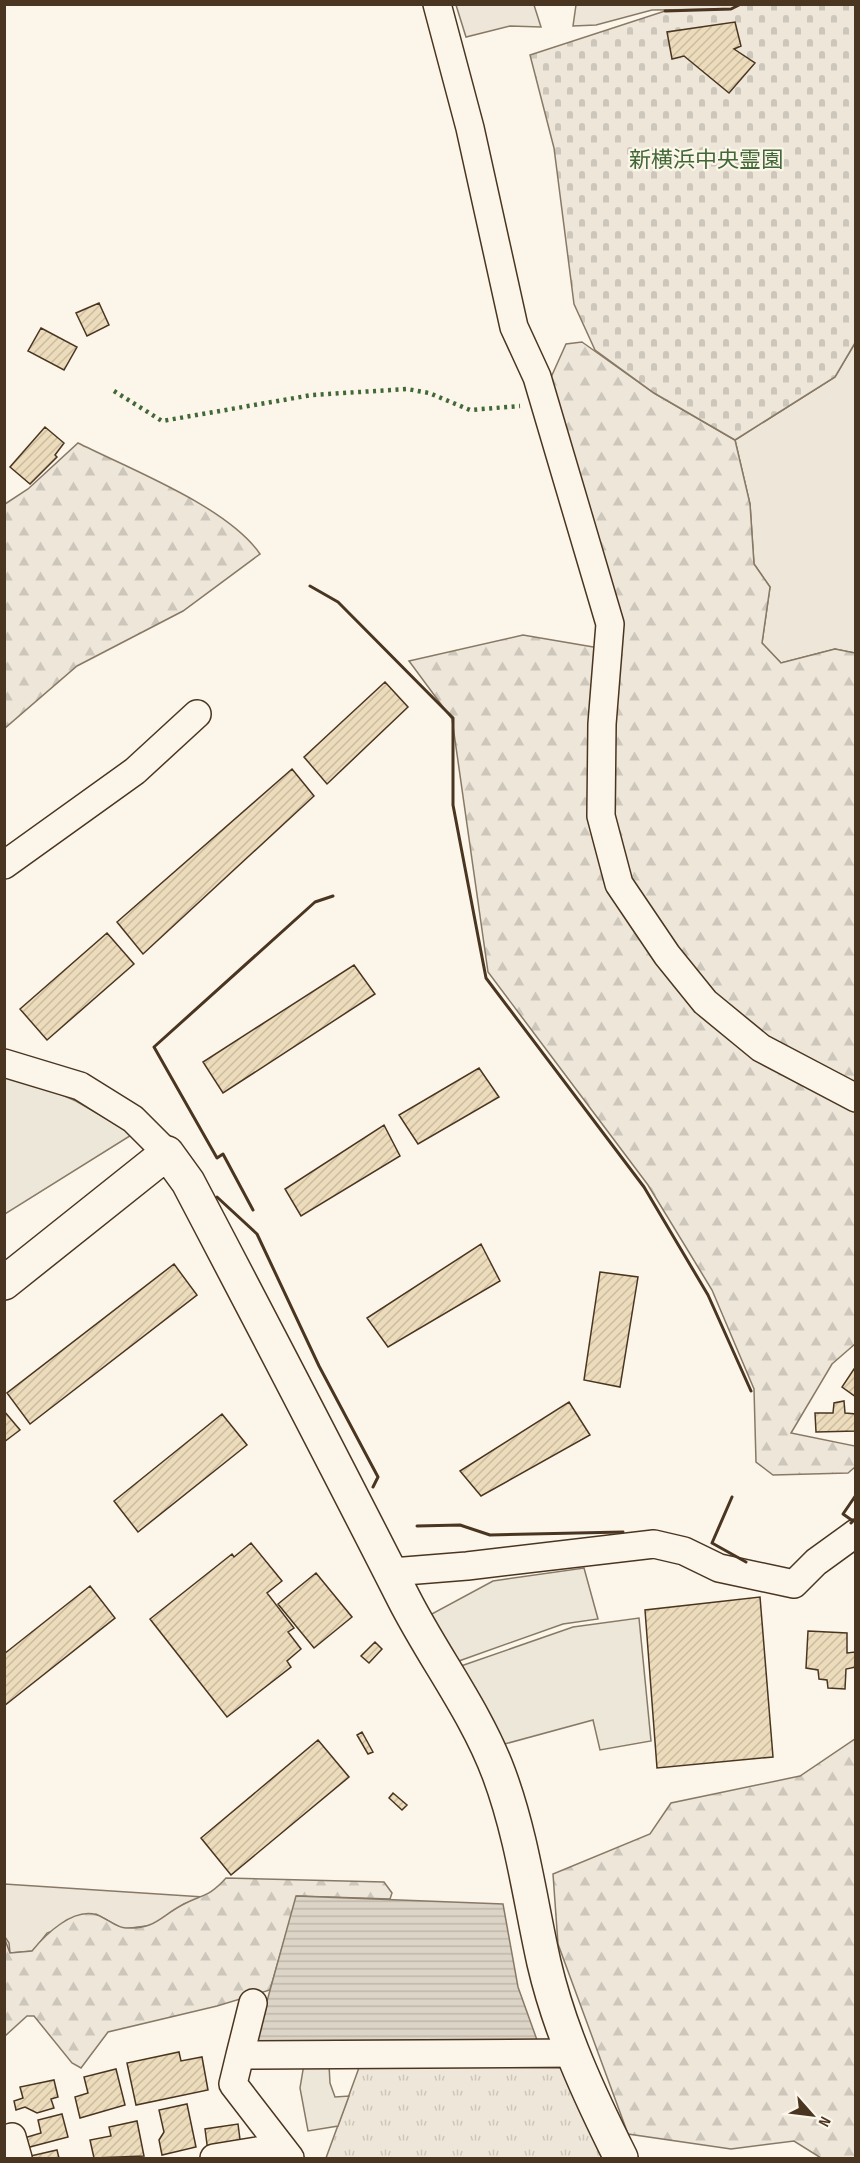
<svg xmlns="http://www.w3.org/2000/svg" width="860" height="2163" viewBox="0 0 860 2163" font-family="'Sofia Sans Condensed','Noto Sans JP',sans-serif">
<style>
.grass{fill:#ede6d9;stroke:#887966;stroke-width:1.5}
.forest{fill:url(#forest-firs);stroke:#887966;stroke-width:1.5}
.cemetery{fill:url(#cemetery-stones);stroke:#887966;stroke-width:1.5}
.park{fill:url(#park-tufts);stroke:#887966;stroke-width:1.5}
.parking{fill:#ede7d9;stroke:#887966;stroke-width:1.5}
.water{fill:url(#water-rules);stroke:#887966;stroke-width:1.5}
.building{fill:url(#building-hatch);stroke:#4a3520;stroke-width:1.5}
.lines{fill:none;stroke-linecap:round;stroke-linejoin:round}
.street-casing{stroke:#4a3520;stroke-width:30}
.secondary-casing{stroke:#4a3520;stroke-width:36}
.street{stroke:#fbf6e9;stroke-width:27}
.secondary{stroke:#fbf6e9;stroke-width:33}
.hedge{stroke:#436837;stroke-width:4.5;stroke-dasharray:3 4.5;stroke-linecap:butt}
.wall{stroke:#4a3520;stroke-width:3}
.labels{text-anchor:middle;dominant-baseline:central;stroke-width:4.5;stroke-linejoin:round;paint-order:stroke}
.park-label{font-size:22px;fill:#436837;stroke:#fbf6e9}
</style>
<defs>
<pattern id="forest-firs" width="22" height="20" patternUnits="userSpaceOnUse" patternTransform="scale(1.5)"><rect width="22" height="20" fill="#ede6d9"/><path d="M5 1l3.5 6h-7zM16 11l3.5 6h-7z" fill="#cdc6ba"/></pattern>
<pattern id="cemetery-stones" width="16" height="16" patternUnits="userSpaceOnUse" patternTransform="scale(1.5)"><rect width="16" height="16" fill="#ede6d9"/><path d="M2 7V4a2 2 0 0 1 4 0v3zM10 15v-3a2 2 0 0 1 4 0v3z" fill="#cdc6ba"/></pattern>
<pattern id="park-tufts" width="24" height="20" patternUnits="userSpaceOnUse" patternTransform="scale(1.5)"><rect width="24" height="20" fill="#ede6d9"/><path d="M3 7l-1-3M5 7V3M7 7l1-3M15 17l-1-3M17 17v-4M19 17l1-3" fill="none" stroke="#cdc6ba"/></pattern>
<pattern id="water-rules" width="6" height="5" patternUnits="userSpaceOnUse" patternTransform="scale(1.5)"><rect width="6" height="5" fill="#dcd4c6"/><path d="M0 2.5h6" fill="none" stroke="#beb7aa"/></pattern>
<pattern id="building-hatch" width="6" height="6" patternUnits="userSpaceOnUse" patternTransform="scale(1.5)"><rect width="6" height="6" fill="#ecdcbc"/><path d="M-1 1l2-2M0 6l6-6M5 7l2-2" fill="none" stroke="#ccbda1"/></pattern>
</defs>
<rect width="100%" height="100%" fill="#fbf6e9"/>
<path class="grass" d="M 456,5 L 534,5 L 541,27 L 510,26 L 466,37 Z
M 576,5 L 741,5 L 731,9 L 652,10 L 596,25 L 573,26 Z
M 855,343 L 855,653 L 835,649 L 781,663 L 762,643 L 770,587 L 754,564 L 750,504 L 735,440 L 835,377 Z
M 4,1884 L 204,1897 L 184,1904 L 154,1925 L 123,1929 L 96,1914 L 47,1933 L 33,1951 L 10,1953 L 9,1943 L 5,1937 Z"/>
<path class="forest" d="M 582,342 L 654,393 L 735,440 L 750,504 L 754,564 L 770,587 L 762,643 L 781,663 L 835,649 L 855,653 L 855,1344 L 832,1364 L 791,1433 L 855,1446 L 855,1467 L 848,1473 L 773,1475 L 756,1462 L 754,1389 L 712,1290 L 648,1185 L 488,972 L 452,719 L 409,661 L 523,635 L 617,651 L 548,384 L 566,344 Z
M 78,443 C 130,469 228,507 260,554 L 183,611 L 77,666 L 5,728 L 5,504 L 28,489 Z
M 855,1739 L 855,2158 L 821,2158 L 794,2141 L 731,2149 L 628,2134 L 558,1944 L 553,1874 L 650,1834 L 671,1803 L 800,1776 Z
M 226,1878 L 384,1882 L 392,1893 L 390,1899 L 297,1896 L 270,1990 L 217,2006 L 108,2032 L 81,2068 L 72,2063 L 34,2016 L 27,2016 L 5,2036 L 4,1937 L 10,1953 L 32,1951 C 45,1935 73,1907 97,1915 C 107,1918 116,1928 126,1928 C 157,1929 160,1916 184,1904 C 203,1894 209,1897 226,1878 Z"/>
<path class="cemetery" d="M 741,4 L 855,5 L 855,343 L 835,377 L 735,440 L 654,393 L 595,350 L 574,304 L 554,148 L 530,55 L 665,11 L 731,9 Z"/>
<path class="park" d="M 360,2065 L 563,2068 L 606,2158 L 326,2158 Z"/>
<path class="parking" d="M 5,1077 L 46,1088 L 76,1101 L 133,1134 L 5,1214 Z
M 584,1568 L 598,1619 L 563,1624 L 456,1662 L 428,1616 L 493,1581 Z
M 639,1618 L 651,1741 L 600,1750 L 593,1720 L 501,1745 L 461,1666 L 573,1627 Z
M 304,2064 L 329,2065 L 330,2083 L 335,2097 L 349,2096 L 338,2126 L 308,2131 L 300,2088 Z"/>
<path class="water" d="M 296,1896 L 503,1904 L 518,1987 L 537,2040 L 256,2041 Z"/>
<path class="building" d="M 735,22 L 741,46 L 734,49 L 755,63 L 729,93 L 684,56 L 672,59 L 667,32 Z
M 99,303 L 109,325 L 87,336 L 76,313 Z
M 41,328 L 77,347 L 64,370 L 28,351 Z
M 45,427 L 64,443 L 55,455 L 57,457 L 30,484 L 10,467 Z
M 385,682 L 408,707 L 327,784 L 304,757 Z
M 292,769 L 314,796 L 143,954 L 117,922 Z
M 107,933 L 134,964 L 47,1040 L 20,1009 Z
M 354,965 L 375,994 L 223,1093 L 203,1062 Z
M 479,1068 L 499,1097 L 418,1144 L 399,1115 Z
M 384,1125 L 400,1156 L 301,1216 L 285,1189 Z
M 481,1244 L 500,1281 L 388,1347 L 367,1318 Z
M 174,1264 L 197,1295 L 30,1424 L 7,1393 Z
M 600,1272 L 638,1277 L 620,1387 L 584,1380 Z
M 856,1366 L 856,1397 L 842,1387 Z
M 844,1401 L 845,1413 L 856,1414 L 856,1431 L 816,1432 L 815,1413 L 833,1413 L 834,1403 Z
M 569,1402 L 590,1435 L 481,1496 L 460,1471 Z
M 4,1411 L 20,1430 L 4,1442 Z
M 222,1414 L 247,1445 L 138,1532 L 114,1501 Z
M 251,1543 L 282,1581 L 267,1593 L 294,1628 L 288,1632 L 301,1649 L 287,1661 L 291,1667 L 227,1717 L 150,1619 L 232,1554 L 234,1557 Z
M 316,1573 L 352,1617 L 314,1648 L 278,1604 Z
M 90,1586 L 115,1618 L 4,1706 L 4,1654 Z
M 760,1597 L 773,1757 L 657,1768 L 645,1610 Z
M 808,1631 L 847,1633 L 847,1653 L 855,1652 L 856,1667 L 846,1669 L 845,1689 L 828,1688 L 827,1680 L 819,1679 L 818,1670 L 806,1668 Z
M 375,1642 L 382,1649 L 369,1663 L 361,1656 Z
M 362,1732 L 373,1752 L 368,1754 L 357,1735 Z
M 318,1740 L 349,1777 L 231,1875 L 201,1838 Z
M 393,1793 L 407,1805 L 402,1810 L 389,1798 Z
M 179,2052 L 181,2061 L 202,2057 L 208,2090 L 136,2105 L 127,2063 Z
M 116,2069 L 125,2105 L 80,2118 L 75,2097 L 88,2093 L 84,2077 Z
M 54,2080 L 58,2097 L 51,2099 L 54,2108 L 37,2113 L 25,2107 L 16,2110 L 14,2101 L 23,2098 L 20,2087 Z
M 187,2104 L 196,2147 L 162,2155 L 159,2140 L 164,2132 L 159,2110 Z
M 62,2114 L 68,2137 L 26,2148 L 24,2138 L 41,2133 L 38,2120 Z
M 137,2121 L 144,2156 L 94,2158 L 90,2140 L 111,2136 L 109,2127 Z
M 238,2124 L 241,2147 L 208,2152 L 205,2129 Z
M 57,2150 L 59,2158 L 26,2158 L 26,2157 Z"/>
<g class="lines">
<defs>
<path id="street" d="M 437,4 L 470,128 L 514,327 L 537,377 L 610,624 L 602,724 L 601,816 L 619,884 L 667,955 L 705,1002 L 761,1048 L 856,1098
M 4,865 L 135,771 L 197,714
M 4,1063 L 80,1086 L 133,1119 L 167,1153
M 392,1572 L 467,1566 L 654,1544 L 684,1551 L 719,1568 L 794,1584 L 816,1562 L 856,1533
M 240,2055 L 253,2003
M 4,2140 L 12,2137 L 18,2158
M 214,2158 L 281,2147
M 290,2158 L 233,2084 L 240,2055 L 573,2053"/>
<path id="secondary" d="M 4,1283 L 167,1153 L 188,1182 C 261,1321 333,1459 404,1599 C 434,1658 476,1712 499,1774 C 522,1836 530,1900 544,1963 C 560,2032 590,2096 621,2158"/>
</defs>
<use href="#street" class="street-casing"/>
<use href="#secondary" class="secondary-casing"/>
<use href="#street" class="street"/>
<use href="#secondary" class="secondary"/>
<path class="hedge" d="M 114,391 L 162,421 L 312,395 L 407,389 L 429,393 L 470,410 L 520,406"/>
<path class="wall" d="M 665,11 L 731,9 L 741,4
M 310,586 L 338,602 L 453,718 L 453,805 L 486,978 L 644,1187 L 708,1295 L 751,1391
M 217,1197 L 257,1234 L 319,1366 L 378,1477 L 373,1487
M 253,1210 L 223,1154 L 217,1158 L 154,1047 L 315,902 L 333,896
M 732,1497 L 712,1543 L 746,1562
M 851,1523 L 853,1521 L 843,1514 L 856,1495
M 417,1526 L 460,1525 L 490,1535 L 623,1532"/>
</g>
<g class="labels">
<g class="park-label">
<text x="706" y="160">新横浜中央霊園</text>
</g>
</g>
<rect width="860" height="2163" fill="none" stroke="#4a3520" stroke-width="12"/>
<g transform="translate(812 2115) rotate(118)" stroke="#fbf6e9" stroke-width="4.5" paint-order="stroke">
<path d="M0-4.5L10 22L0 15L-10 22Z" fill="#4a3520"/>
<text y="-9" font-size="16" font-weight="bold" text-anchor="middle" fill="#4a3520">N</text>
</g>
</svg>
